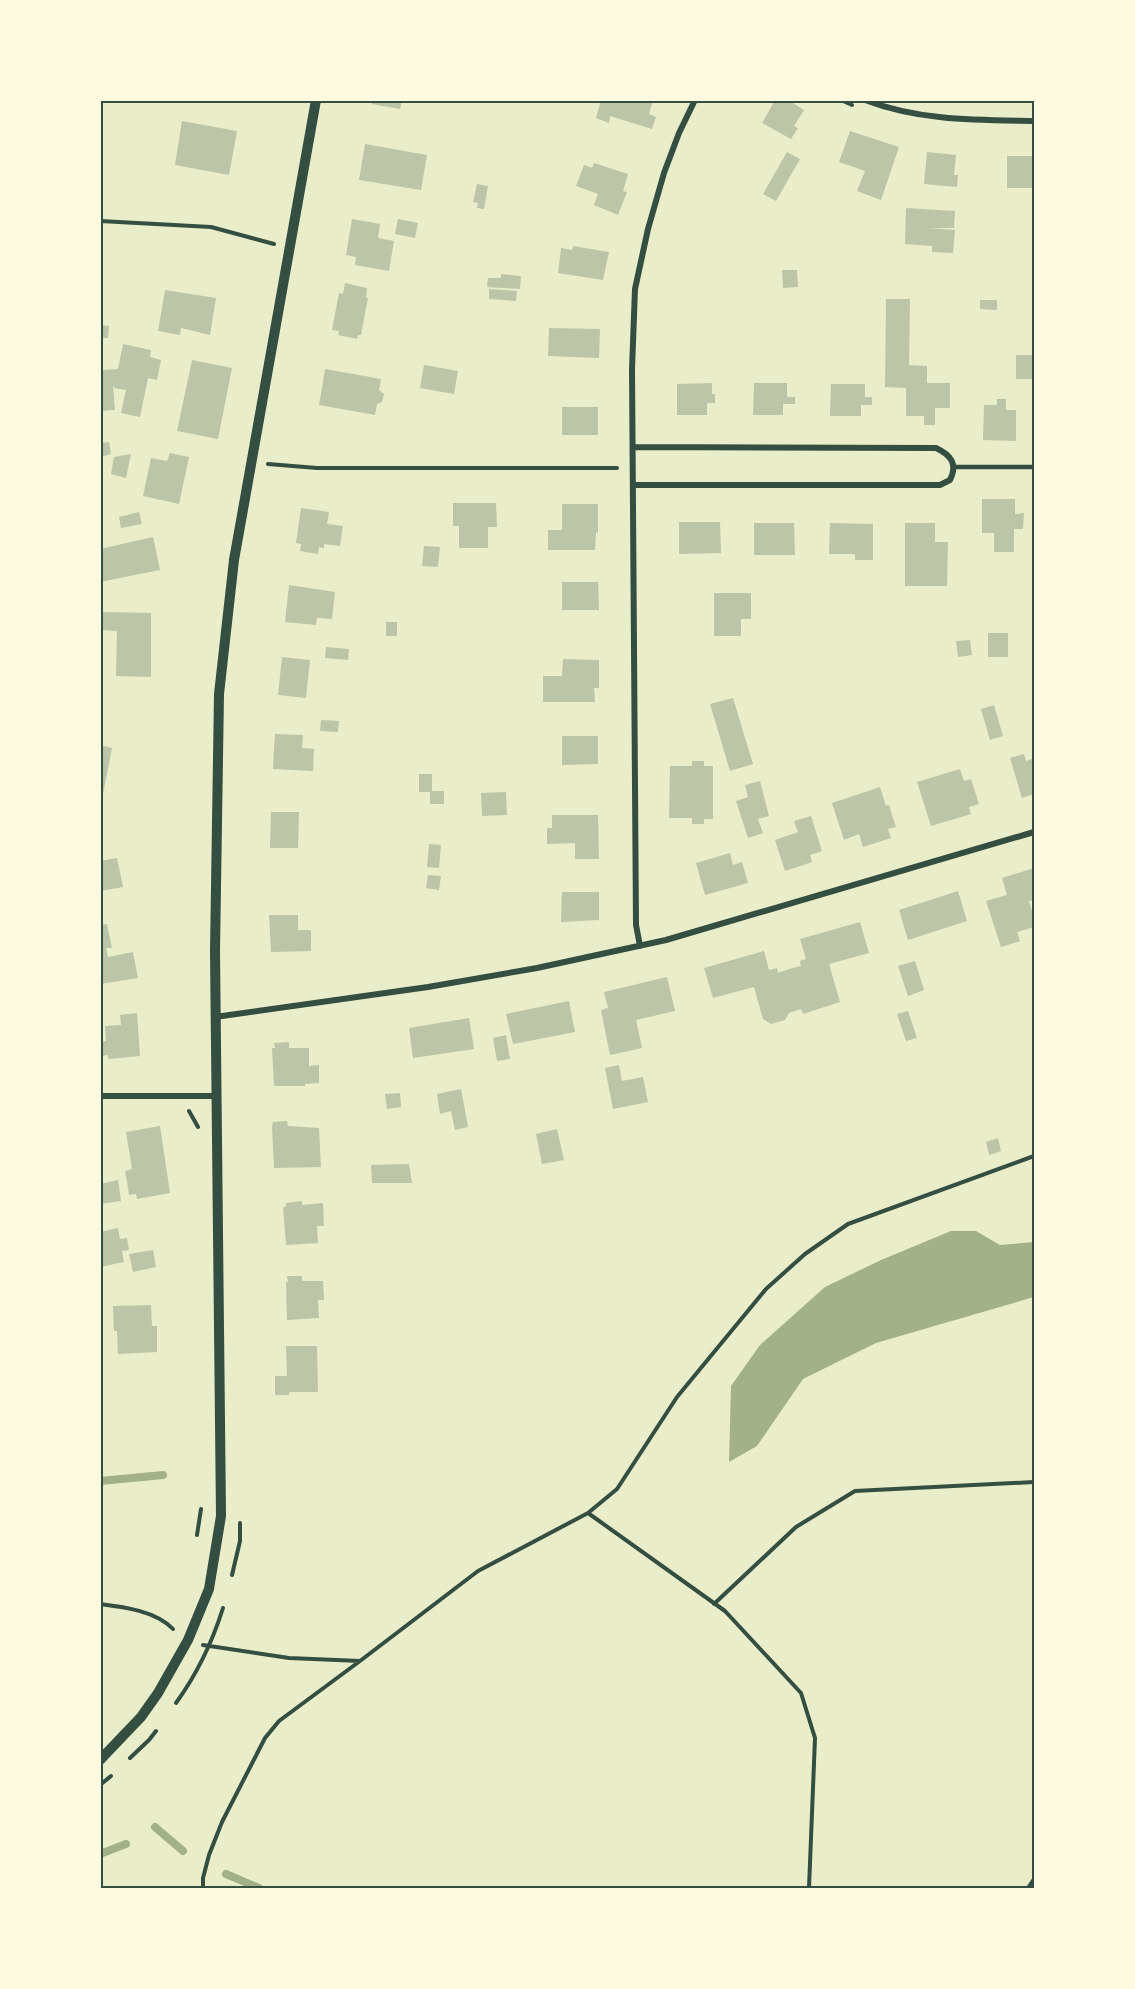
<svg xmlns="http://www.w3.org/2000/svg" width="1135" height="1989" viewBox="0 0 1135 1989" font-family="'Roboto Condensed',sans-serif">
<style>
.water{fill:#a3b18a}
.lines{fill:none;stroke-linecap:round;stroke-linejoin:round}
.stream{stroke:#a3b18a;stroke-width:8}
.building{fill:#bcc5a7}
.path{stroke:#344e41;stroke-width:4}
.service{stroke:#344e41;stroke-width:4.5}
.minor{stroke:#344e41;stroke-width:6}
.tertiary{stroke:#344e41;stroke-width:10}
.neatline{fill:none;stroke:#344e41;stroke-width:2}
</style>
<rect width="100%" height="100%" fill="#e9edc9"/>
<path class="water" d="M 951,1231 L 976,1231 L 1000,1245 L 1034,1242 L 1034,1297 L 876,1343 L 803,1379 L 757,1446 L 729,1462 L 731,1386 L 760,1345 L 825,1287 L 881,1260 Z"/>
<g class="lines">
<path class="stream" d="M 100,1481 L 163,1475
M 155,1827 L 183,1851
M 100,1854 L 126,1844
M 226,1874 L 259,1888"/>
</g>
<path class="building" d="M 373,100 L 402,100 L 400,109 L 372,104 Z
M 601,100 L 653,100 L 649,114 L 656,117 L 652,129 L 610,116 L 609,123 L 596,118 Z
M 775,100 L 788,100 L 804,110 L 794,126 L 798,128 L 791,139 L 762,123 Z
M 182,121 L 237,131 L 229,175 L 175,165 Z
M 850,131 L 899,147 L 881,200 L 857,191 L 865,171 L 839,162 Z
M 365,144 L 427,155 L 421,190 L 359,180 Z
M 787,152 L 800,159 L 776,201 L 763,194 Z
M 927,152 L 956,155 L 954,175 L 958,175 L 957,187 L 924,184 Z
M 1007,156 L 1034,156 L 1034,188 L 1007,188 Z
M 594,163 L 628,174 L 623,191 L 627,192 L 618,215 L 594,205 L 598,194 L 576,186 L 584,165 L 592,168 Z
M 477,184 L 488,186 L 484,209 L 477,208 L 478,203 L 473,202 Z
M 906,208 L 955,211 L 954,228 L 929,228 L 955,230 L 953,253 L 932,252 L 932,246 L 905,244 Z
M 352,219 L 380,224 L 378,238 L 394,241 L 389,271 L 355,265 L 356,257 L 346,255 Z
M 398,219 L 418,223 L 415,238 L 395,234 Z
M 573,246 L 609,252 L 603,280 L 558,273 L 561,248 L 572,250 Z
M 782,270 L 797,270 L 798,287 L 783,288 Z
M 501,274 L 521,276 L 520,289 L 487,287 L 488,278 L 501,278 Z
M 345,283 L 367,288 L 366,298 L 368,298 L 361,335 L 358,335 L 357,339 L 338,335 L 339,331 L 332,330 L 339,293 L 343,294 Z
M 489,289 L 517,291 L 516,301 L 489,299 Z
M 165,290 L 216,298 L 210,335 L 181,328 L 180,335 L 158,331 Z
M 886,299 L 910,299 L 909,365 L 927,366 L 927,383 L 950,383 L 950,408 L 935,408 L 935,425 L 924,425 L 924,416 L 906,416 L 906,388 L 885,387 Z
M 980,300 L 997,300 L 997,310 L 980,309 Z
M 100,325 L 109,326 L 108,338 L 100,338 Z
M 549,328 L 600,329 L 599,358 L 548,356 Z
M 123,344 L 151,350 L 150,357 L 161,360 L 157,380 L 148,378 L 140,417 L 121,413 L 126,390 L 114,388 L 114,386 L 113,386 L 115,410 L 100,411 L 100,370 L 118,369 Z
M 1016,355 L 1032,355 L 1033,379 L 1016,379 Z
M 192,360 L 232,368 L 218,439 L 177,431 Z
M 424,365 L 458,371 L 454,394 L 420,388 Z
M 325,369 L 381,379 L 379,390 L 384,394 L 382,402 L 377,404 L 375,415 L 319,405 Z
M 712,383 L 712,394 L 715,394 L 715,403 L 707,403 L 707,415 L 677,415 L 677,384 Z
M 754,383 L 787,383 L 787,397 L 795,397 L 795,404 L 783,404 L 783,415 L 753,415 Z
M 831,384 L 865,384 L 865,397 L 872,397 L 872,405 L 861,405 L 861,416 L 830,416 Z
M 997,399 L 1006,399 L 1006,410 L 1016,410 L 1016,441 L 983,440 L 984,405 L 997,405 Z
M 562,407 L 598,407 L 598,435 L 562,435 Z
M 109,442 L 111,454 L 100,457 L 100,443 Z
M 170,453 L 189,457 L 179,504 L 143,496 L 151,458 L 167,461 Z
M 131,454 L 126,478 L 111,474 L 114,457 Z
M 982,499 L 1015,499 L 1015,514 L 1024,513 L 1023,529 L 1014,529 L 1014,552 L 994,552 L 994,533 L 982,533 Z
M 453,503 L 496,503 L 497,527 L 488,527 L 488,548 L 459,548 L 459,526 L 453,526 Z
M 562,504 L 598,504 L 598,533 L 596,532 L 595,550 L 548,550 L 548,530 L 562,530 Z
M 301,508 L 329,512 L 327,524 L 343,526 L 340,546 L 324,544 L 324,548 L 319,547 L 318,554 L 300,551 L 301,544 L 296,543 Z
M 139,512 L 142,524 L 121,528 L 119,517 Z
M 679,522 L 720,522 L 721,553 L 679,554 Z
M 754,523 L 794,523 L 795,555 L 754,555 Z
M 830,523 L 873,524 L 873,560 L 855,560 L 855,554 L 829,554 Z
M 905,523 L 935,523 L 935,542 L 948,542 L 947,586 L 905,586 Z
M 153,537 L 160,570 L 100,582 L 100,549 Z
M 424,546 L 440,547 L 438,567 L 422,566 Z
M 562,582 L 598,582 L 599,610 L 562,610 Z
M 289,585 L 335,592 L 332,619 L 317,618 L 316,625 L 285,622 Z
M 714,593 L 751,593 L 751,619 L 741,619 L 741,636 L 714,636 Z
M 100,612 L 151,613 L 151,677 L 116,676 L 117,631 L 100,630 Z
M 386,622 L 397,622 L 397,636 L 386,636 Z
M 988,633 L 1008,633 L 1008,657 L 988,657 Z
M 970,640 L 972,655 L 958,657 L 956,641 Z
M 326,647 L 349,649 L 348,660 L 325,658 Z
M 282,657 L 310,660 L 306,698 L 278,695 Z
M 563,659 L 599,660 L 599,688 L 594,688 L 595,702 L 543,702 L 543,676 L 562,676 Z
M 733,698 L 753,764 L 730,771 L 710,704 Z
M 994,705 L 1003,736 L 990,740 L 981,709 Z
M 321,720 L 339,721 L 338,732 L 320,731 Z
M 275,734 L 303,735 L 302,748 L 314,749 L 313,771 L 273,769 Z
M 562,736 L 598,736 L 598,764 L 562,765 Z
M 100,745 L 112,748 L 103,794 L 100,794 Z
M 1024,754 L 1026,761 L 1034,758 L 1034,794 L 1022,798 L 1010,758 Z
M 692,761 L 704,761 L 704,766 L 713,766 L 713,819 L 704,819 L 704,824 L 692,824 L 692,818 L 669,818 L 670,766 L 692,766 Z
M 960,769 L 964,781 L 971,779 L 979,804 L 969,807 L 971,814 L 931,826 L 917,782 Z
M 419,774 L 432,774 L 432,791 L 444,791 L 444,804 L 430,804 L 430,792 L 419,792 Z
M 760,781 L 769,816 L 758,819 L 763,833 L 748,838 L 736,801 L 748,797 L 745,785 Z
M 880,787 L 886,806 L 889,805 L 896,827 L 888,829 L 891,838 L 863,847 L 859,834 L 844,840 L 832,803 Z
M 506,792 L 507,815 L 482,816 L 481,793 Z
M 271,812 L 299,812 L 298,848 L 270,848 Z
M 552,815 L 598,815 L 599,859 L 575,859 L 575,843 L 547,844 L 547,828 L 552,828 Z
M 811,816 L 822,851 L 810,855 L 812,862 L 785,871 L 775,840 L 798,832 L 794,821 Z
M 429,844 L 441,845 L 439,868 L 427,867 Z
M 730,853 L 733,865 L 742,862 L 748,883 L 705,895 L 696,863 Z
M 117,858 L 123,887 L 100,891 L 100,861 Z
M 1034,868 L 1034,900 L 1029,901 L 1034,918 L 1034,927 L 1017,932 L 1020,941 L 1001,947 L 986,901 L 1007,895 L 1002,878 Z
M 428,875 L 441,876 L 439,890 L 426,888 Z
M 958,891 L 967,921 L 908,940 L 899,910 Z
M 562,892 L 599,892 L 599,920 L 561,922 Z
M 269,915 L 298,915 L 298,930 L 311,930 L 311,951 L 271,952 Z
M 860,922 L 869,953 L 829,964 L 840,1002 L 803,1014 L 801,1009 L 789,1013 L 785,1020 L 771,1024 L 763,1019 L 754,987 L 713,998 L 704,968 L 764,951 L 769,970 L 777,968 L 778,973 L 789,969 L 801,966 L 800,961 L 806,959 L 800,939 Z
M 107,924 L 112,948 L 106,948 L 108,957 L 133,952 L 138,978 L 100,984 L 100,925 Z
M 915,961 L 924,990 L 908,996 L 898,966 Z
M 667,977 L 675,1011 L 636,1020 L 642,1048 L 610,1055 L 601,1010 L 608,1008 L 604,992 Z
M 569,1001 L 575,1032 L 513,1044 L 506,1014 Z
M 908,1011 L 917,1038 L 906,1041 L 897,1014 Z
M 137,1013 L 140,1056 L 108,1059 L 108,1055 L 101,1056 L 100,1042 L 106,1041 L 105,1026 L 121,1025 L 120,1015 Z
M 469,1018 L 474,1049 L 413,1058 L 409,1028 Z
M 506,1035 L 510,1059 L 497,1061 L 493,1038 Z
M 289,1042 L 289,1048 L 309,1048 L 309,1066 L 319,1065 L 319,1083 L 305,1084 L 305,1086 L 274,1086 L 272,1048 L 275,1048 L 274,1043 Z
M 619,1065 L 622,1081 L 643,1077 L 648,1102 L 613,1109 L 605,1068 Z
M 461,1089 L 468,1127 L 455,1130 L 451,1111 L 440,1114 L 437,1094 Z
M 400,1093 L 401,1107 L 387,1109 L 385,1094 Z
M 287,1121 L 288,1126 L 319,1128 L 321,1167 L 274,1168 L 272,1127 L 273,1122 Z
M 160,1126 L 170,1193 L 137,1199 L 136,1194 L 129,1195 L 127,1181 L 125,1171 L 132,1169 L 126,1132 Z
M 557,1129 L 564,1160 L 542,1164 L 536,1134 Z
M 998,1138 L 1001,1151 L 989,1155 L 986,1142 Z
M 409,1164 L 412,1183 L 372,1183 L 371,1165 Z
M 118,1180 L 121,1201 L 100,1204 L 100,1184 Z
M 302,1201 L 302,1205 L 323,1203 L 324,1226 L 317,1226 L 318,1243 L 286,1245 L 283,1207 L 286,1207 L 286,1203 Z
M 118,1228 L 120,1239 L 127,1238 L 129,1250 L 122,1251 L 124,1262 L 100,1267 L 100,1232 Z
M 153,1250 L 156,1267 L 133,1272 L 129,1254 Z
M 287,1276 L 302,1276 L 302,1281 L 323,1281 L 324,1300 L 318,1300 L 319,1318 L 287,1320 L 286,1282 L 288,1282 Z
M 151,1305 L 152,1326 L 157,1326 L 157,1352 L 118,1354 L 117,1331 L 114,1331 L 113,1306 Z
M 286,1346 L 317,1346 L 318,1392 L 289,1392 L 289,1395 L 275,1395 L 275,1376 L 287,1376 Z"/>
<g class="lines">
<path class="path" d="M 841,100 L 852,105
M 100,221 L 211,227 L 274,244
M 268,464 L 317,468 L 617,468
M 189,1111 L 198,1127
M 588,1513 L 725,1611 L 801,1693 L 815,1738 L 809,1888
M 197,1535 L 201,1509
M 232,1575 L 240,1541 L 240,1523
M 100,1604 C 124,1607 156,1611 173,1629
M 714,1604 L 796,1527 L 855,1491 L 1034,1482
M 203,1645 L 289,1658 L 360,1661 L 478,1571 L 588,1513 L 617,1489 L 677,1397 L 766,1289 L 805,1254 L 848,1224 L 1034,1156
M 176,1703 C 197,1674 212,1643 223,1608
M 130,1758 L 149,1740 L 156,1731
M 100,1785 L 111,1776
M 203,1888 L 203,1878 L 209,1855 L 222,1822 L 265,1738 L 279,1721 L 360,1661
M 1028,1888 L 1034,1879"/>
<path class="service" d="M 954,467 L 1034,467"/>
<path class="minor" d="M 865,100 C 920,121 976,120 1034,121
M 634,447 L 936,448 C 951,455 958,464 950,480 L 940,485 L 634,485
M 640,946 L 636,925 L 632,369 L 635,289 L 648,229 L 664,173 L 679,133 L 695,100
M 215,1017 L 428,987 L 537,968 L 666,940 L 1034,832
M 100,1096 L 217,1096"/>
<path class="tertiary" d="M 100,1760 L 141,1717 L 158,1693 L 188,1640 L 209,1589 L 221,1516 L 215,951 L 219,694 L 234,560 L 316,100"/>
</g>
<rect width="1135" height="1989" fill="none" stroke="#fefae0" stroke-width="204"/>
<rect x="102" y="102" width="931" height="1785" class="neatline"/>
</svg>
